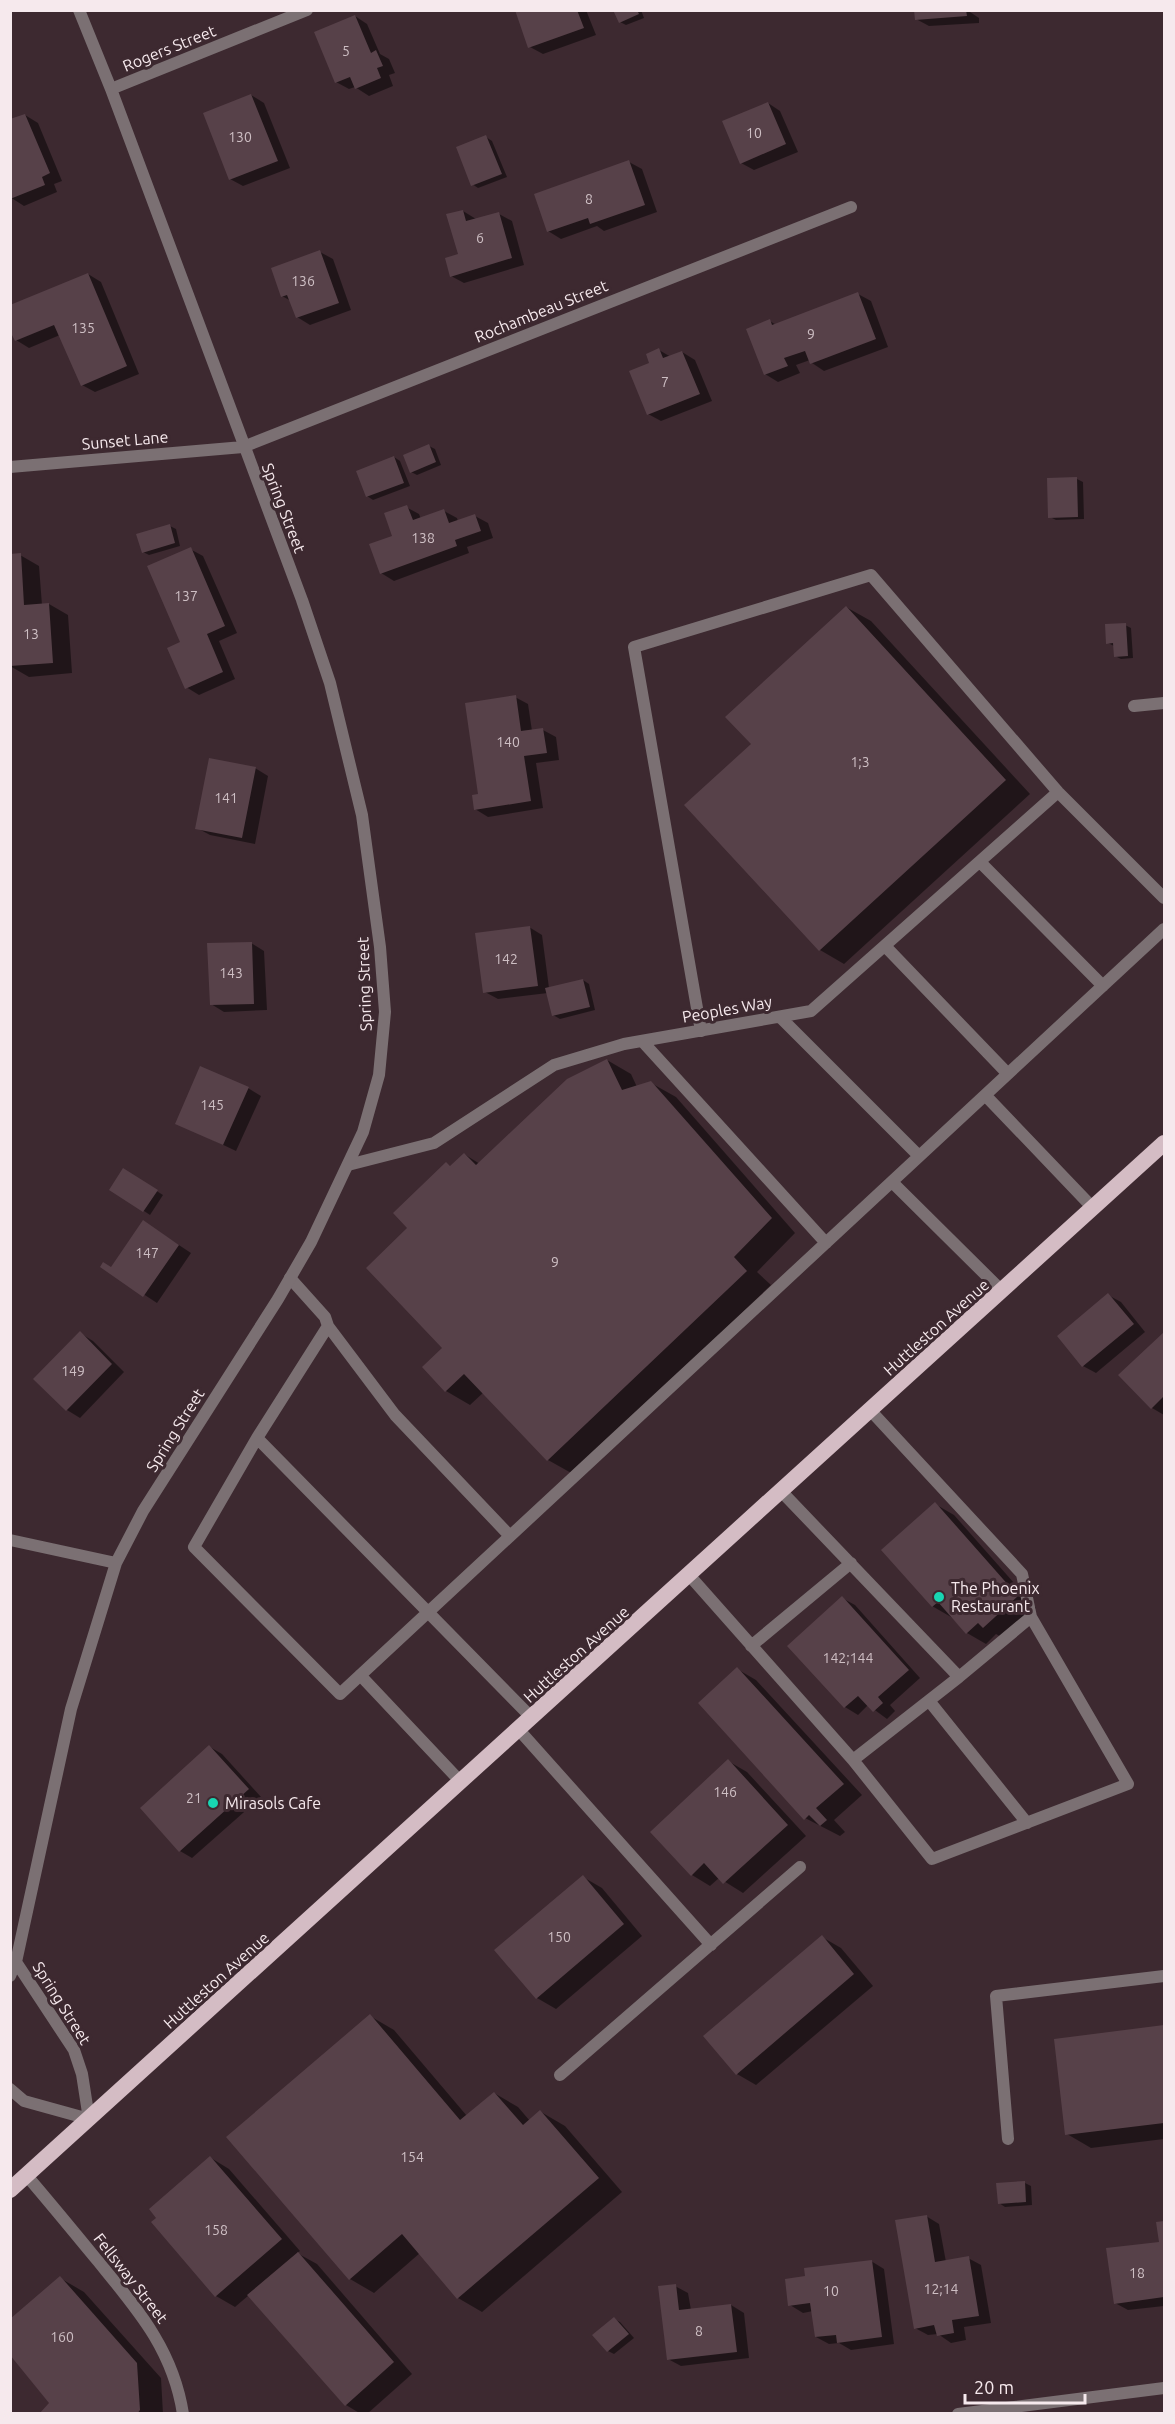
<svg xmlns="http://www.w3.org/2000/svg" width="1175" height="2424" viewBox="0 0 1175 2424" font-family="Ubuntu,sans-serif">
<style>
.shadow{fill:#0007}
.building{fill:#574149}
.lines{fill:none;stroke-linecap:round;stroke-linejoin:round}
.service{stroke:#7b7073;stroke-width:12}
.minor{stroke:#7b7073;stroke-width:12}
.trunk{stroke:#d4bcc4;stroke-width:16}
.poi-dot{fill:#18d5b2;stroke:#3d2930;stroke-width:2}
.labels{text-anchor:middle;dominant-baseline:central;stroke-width:6;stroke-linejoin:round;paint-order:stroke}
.number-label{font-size:14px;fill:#cebfc4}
.street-label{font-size:16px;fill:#f6e9ed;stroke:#3d2930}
.poi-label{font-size:16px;fill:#f6e9ed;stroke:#3d2930;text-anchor:start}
</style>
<rect width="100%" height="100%" fill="#3d2930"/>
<path class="shadow" d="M 516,10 L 586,10 L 596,35 L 543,54 L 530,47 Z
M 615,10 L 641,10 L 644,18 L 626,25 L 620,22 Z
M 916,10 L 967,10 L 979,18 L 979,23 L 929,26 L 916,19 Z
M 355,16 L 367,24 L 380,54 L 389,59 L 395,73 L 389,75 L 393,86 L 369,96 L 355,87 L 349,89 L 336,82 Z
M 251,95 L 264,103 L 290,168 L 243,186 L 230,179 Z
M 768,103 L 780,111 L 798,152 L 754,170 L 741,163 Z
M 25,115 L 38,123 L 62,181 L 54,184 L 57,192 L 24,206 L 10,197 Z
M 486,137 L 492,141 L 507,177 L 478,188 L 472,184 Z
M 629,162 L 642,169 L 657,212 L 604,231 L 597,226 L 561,239 L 548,231 Z
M 463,211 L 476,219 L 499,214 L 512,221 L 524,265 L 464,283 L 451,276 L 460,255 Z
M 320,252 L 333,259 L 351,310 L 310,325 L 297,317 L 291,301 L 282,296 Z
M 88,274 L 101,282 L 139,374 L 95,392 L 82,385 L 60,335 L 29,348 L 16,340 Z
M 858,294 L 871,301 L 888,347 L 824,371 L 812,363 L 810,360 L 796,365 L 800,373 L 778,382 L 765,374 L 770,321 L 776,325 Z
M 659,350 L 671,357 L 682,352 L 695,360 L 712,401 L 661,421 L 648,414 L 651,364 Z
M 429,446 L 435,449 L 441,465 L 417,475 L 411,472 Z
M 394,457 L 400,461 L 410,486 L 373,500 L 367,496 Z
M 1077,479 L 1083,482 L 1084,519 L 1056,520 L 1050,517 Z
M 406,507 L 419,514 L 421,519 L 444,511 L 457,518 L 458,522 L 475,516 L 488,523 L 493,538 L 467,547 L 469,553 L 394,581 L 381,573 Z
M 170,526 L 176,529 L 180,546 L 149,555 L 143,552 Z
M 190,549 L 203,556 L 237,633 L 219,641 L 235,679 L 199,695 L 186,687 L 182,643 Z
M 20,555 L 39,566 L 42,605 L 49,604 L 68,615 L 72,673 L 29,677 L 10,666 L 10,556 Z
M 846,607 L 871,621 L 1030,794 L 844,964 L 820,950 L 686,805 L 753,744 Z
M 1125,625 L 1131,628 L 1133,658 L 1121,659 L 1115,656 L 1114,646 L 1108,643 Z
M 515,697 L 528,704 L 532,731 L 543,730 L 556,737 L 559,760 L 536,763 L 543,808 L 488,817 L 475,809 Z
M 255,768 L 268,776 L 255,844 L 210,835 L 197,828 Z
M 529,927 L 542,935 L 549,988 L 583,980 L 589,984 L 595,1010 L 560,1019 L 553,1015 L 548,993 L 498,999 L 485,992 Z
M 251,943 L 264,951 L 267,1010 L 224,1012 L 211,1004 Z
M 607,1060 L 631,1074 L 637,1087 L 651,1083 L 676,1097 L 795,1233 L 757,1272 L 771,1285 L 573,1474 L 548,1460 L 484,1392 L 470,1405 L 446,1391 L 424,1367 L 444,1348 L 409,1228 L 446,1163 L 451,1167 L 464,1154 L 480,1164 Z
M 248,1088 L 261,1096 L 236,1151 L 177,1123 Z
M 123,1170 L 163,1195 L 150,1215 L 111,1189 Z
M 144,1222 L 191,1253 L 157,1303 L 102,1267 L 112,1269 Z
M 1108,1295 L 1121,1302 L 1145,1332 L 1096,1373 L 1083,1366 Z
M 80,1333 L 93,1341 L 124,1372 L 80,1418 L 67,1410 L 35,1379 Z
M 1164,1334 L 1164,1415 L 1152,1408 L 1121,1375 Z
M 935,1504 L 954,1515 L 1036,1608 L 1003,1638 L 996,1634 L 986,1644 L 967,1633 L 951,1617 L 932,1606 Z
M 842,1598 L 855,1605 L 920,1678 L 890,1705 L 895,1711 L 887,1719 L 868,1705 L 858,1715 L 845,1707 L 790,1646 Z
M 737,1669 L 756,1680 L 862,1795 L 834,1820 L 845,1832 L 840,1836 L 805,1818 Z
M 210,1747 L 222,1754 L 261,1797 L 192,1858 L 180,1851 Z
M 728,1761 L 747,1772 L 806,1836 L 743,1893 L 719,1878 L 710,1886 L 692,1875 Z
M 583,1877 L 602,1888 L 642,1936 L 556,2009 L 537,1998 L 496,1950 Z
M 822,1937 L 841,1948 L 873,1986 L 756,2085 L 737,2074 Z
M 370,2016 L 394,2030 L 467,2116 L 494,2093 L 518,2107 L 530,2121 L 541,2112 L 565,2126 L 622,2192 L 482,2312 L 458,2298 L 420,2253 L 374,2293 L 350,2279 Z
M 1164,2027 L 1164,2139 L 1091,2148 L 1067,2134 L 1055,2040 Z
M 211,2158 L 229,2169 L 300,2251 L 297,2253 L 317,2264 L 412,2374 L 367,2414 L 361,2414 L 346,2405 L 249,2295 L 235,2307 L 216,2296 L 158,2218 Z
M 1025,2183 L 1031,2186 L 1032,2205 L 1005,2207 L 999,2203 Z
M 926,2216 L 939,2224 L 946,2262 L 968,2258 L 981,2265 L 991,2323 L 964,2327 L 966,2340 L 951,2343 L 938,2334 L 928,2335 L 915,2328 Z
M 1164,2222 L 1164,2306 L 1128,2310 L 1115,2303 L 1161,2243 L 1158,2223 Z
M 871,2261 L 884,2269 L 894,2344 L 851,2350 L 839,2343 L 829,2344 L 816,2337 L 813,2311 L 803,2313 L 790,2305 Z
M 60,2278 L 84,2292 L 161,2378 L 163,2414 L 43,2414 L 51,2403 Z
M 675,2286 L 688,2293 L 691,2310 L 731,2305 L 744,2313 L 749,2358 L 681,2366 L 668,2359 Z
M 614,2319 L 620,2322 L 634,2338 L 614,2354 L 608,2351 Z"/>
<path class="building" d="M 515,10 L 577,10 L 584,28 L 528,48 Z
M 613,10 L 637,10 L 639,14 L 619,23 Z
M 914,10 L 966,10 L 967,16 L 915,20 Z
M 355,15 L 371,53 L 376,50 L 383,66 L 377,68 L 381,78 L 355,89 L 350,77 L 335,83 L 314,32 Z
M 251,94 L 278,161 L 229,180 L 203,113 Z
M 768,102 L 786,144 L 740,164 L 722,121 Z
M 25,114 L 50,173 L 42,177 L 45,185 L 10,199 L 10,119 Z
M 486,135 L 502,174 L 471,186 L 456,147 Z
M 629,160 L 645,205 L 590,224 L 588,218 L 547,232 L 534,194 Z
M 463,210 L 466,221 L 499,212 L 512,258 L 450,277 L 445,258 L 458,254 L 446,214 Z
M 320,250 L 339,303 L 296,318 L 287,295 L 281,297 L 271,268 Z
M 88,273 L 127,366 L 81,386 L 54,325 L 15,341 L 10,331 L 10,305 Z
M 858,292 L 876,339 L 810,364 L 805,351 L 784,358 L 788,366 L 764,375 L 746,329 L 770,319 L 772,325 Z
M 659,348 L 663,358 L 682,351 L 700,394 L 647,415 L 629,371 L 649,363 L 646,354 Z
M 429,444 L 436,462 L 410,473 L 403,455 Z
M 394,456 L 404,483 L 366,497 L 356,471 Z
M 1077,477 L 1078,517 L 1048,518 L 1047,478 Z
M 407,505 L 413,520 L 444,509 L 449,523 L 475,514 L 481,531 L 455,540 L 457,546 L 380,574 L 369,544 L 392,536 L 384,513 Z
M 170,524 L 175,543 L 142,553 L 136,534 Z
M 191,547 L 225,626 L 207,634 L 223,672 L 185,689 L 167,648 L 180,642 L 147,566 Z
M 21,553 L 24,605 L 49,603 L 53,663 L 10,666 L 10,554 Z
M 846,606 L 1006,780 L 819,951 L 684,805 L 751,744 L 725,717 Z
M 1126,623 L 1128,656 L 1114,657 L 1113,643 L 1106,644 L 1105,624 Z
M 516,695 L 521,731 L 543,728 L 547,753 L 524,756 L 531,801 L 474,810 L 472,795 L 478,794 L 465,703 Z
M 209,758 L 256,767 L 242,838 L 195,829 Z
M 530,926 L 538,986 L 483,993 L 475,933 Z
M 252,942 L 254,1004 L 210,1005 L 207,943 Z
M 583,979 L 590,1007 L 552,1016 L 545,988 Z
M 607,1059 L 622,1090 L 651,1081 L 772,1218 L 734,1257 L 747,1271 L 547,1461 L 464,1374 L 445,1392 L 422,1367 L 442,1348 L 366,1268 L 407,1228 L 393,1213 L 446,1162 L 450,1166 L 464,1153 L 476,1165 L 567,1079 Z
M 200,1066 L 249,1087 L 223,1145 L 175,1124 Z
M 123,1168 L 158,1190 L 143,1212 L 109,1190 Z
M 143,1220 L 179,1245 L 143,1297 L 100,1267 L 103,1262 L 111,1267 Z
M 1108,1293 L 1134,1324 L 1082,1367 L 1057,1336 Z
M 80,1331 L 112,1364 L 66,1411 L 33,1379 Z
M 1164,1332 L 1164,1396 L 1151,1409 L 1118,1375 Z
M 935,1502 L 1018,1596 L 983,1628 L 978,1623 L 966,1634 L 938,1602 L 932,1607 L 881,1550 Z
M 842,1596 L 909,1670 L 878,1697 L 883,1703 L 873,1712 L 858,1696 L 844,1708 L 787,1646 Z
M 737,1667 L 844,1784 L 816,1808 L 827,1820 L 820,1826 L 809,1815 L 804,1820 L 698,1703 Z
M 209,1745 L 249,1789 L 179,1852 L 140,1808 Z
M 728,1759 L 788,1825 L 723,1884 L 704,1863 L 691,1876 L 650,1832 Z
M 583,1875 L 624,1924 L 536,1999 L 494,1950 Z
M 822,1935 L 854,1974 L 736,2075 L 703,2036 Z
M 370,2014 L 460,2120 L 494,2092 L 523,2125 L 540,2110 L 599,2178 L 457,2299 L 402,2234 L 349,2280 L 226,2137 Z
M 1164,2025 L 1164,2123 L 1065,2135 L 1054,2039 Z
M 210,2156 L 282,2239 L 215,2297 L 151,2222 L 156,2218 L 149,2209 Z
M 1025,2181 L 1026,2202 L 998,2204 L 996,2183 Z
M 927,2215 L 935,2262 L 969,2256 L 979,2316 L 952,2320 L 954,2333 L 937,2336 L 934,2325 L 914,2329 L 895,2220 Z
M 1164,2221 L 1164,2297 L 1114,2304 L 1106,2248 L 1159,2242 L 1156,2222 Z
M 298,2252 L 394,2362 L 345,2406 L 247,2295 Z
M 872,2260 L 882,2337 L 837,2343 L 836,2335 L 815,2337 L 810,2303 L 788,2306 L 785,2279 L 805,2276 L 804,2268 Z
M 60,2276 L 137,2363 L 140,2410 L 137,2414 L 39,2414 L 49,2403 L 10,2355 L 10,2319 Z
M 676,2284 L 679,2310 L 731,2304 L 737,2352 L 667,2360 L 658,2286 Z
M 614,2317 L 629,2334 L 607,2352 L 592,2335 Z"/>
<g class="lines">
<path class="service" d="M 980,862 L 1103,986
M 885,946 L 1008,1074
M 780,1017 L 919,1156
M 701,1031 L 634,647 L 871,575 L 1058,792 L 1164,898
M 643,1042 L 826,1243
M 985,1095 L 1093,1208
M 348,1165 L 434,1143 L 554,1065 L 624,1044 L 811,1011 L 1058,792
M 892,1182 L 1002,1291
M 290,1278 L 325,1317 L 328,1326 L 395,1415 L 510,1536
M 328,1326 L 257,1438 L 194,1547 L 340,1694 L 1164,929
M 871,1411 L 1022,1574 L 1031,1617
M 257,1438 L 532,1718
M 689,1575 L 853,1760 L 932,1859 L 1128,1784 L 1031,1617 L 959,1677 L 781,1491
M 751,1646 L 851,1563
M 360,1675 L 461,1782
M 930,1702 L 1027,1823
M 519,1730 L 711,1945
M 853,1760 L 959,1677
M 560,2075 L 800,1867
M 1008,2139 L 996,1996 L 1164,1976"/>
<path class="minor" d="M 111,89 L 307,10
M 10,467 L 243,447 L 851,207
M 1134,706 L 1164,703
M 10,1540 L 116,1563
M 10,1976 L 16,1962 L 71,1709 L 116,1563 L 143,1511 L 278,1299 L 311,1242 L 363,1132 L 379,1075 L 385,1012 L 380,947 L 362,815 L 330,683 L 302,600 L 111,89 L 79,10
M 10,2089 L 24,2101 L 89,2119 L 82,2074 L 74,2050 L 16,1962
M 27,2176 C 51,2204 74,2232 97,2260 C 137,2309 173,2349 183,2414
M 958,2414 L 1164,2388"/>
<path class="trunk" d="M 10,2190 L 1164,1143"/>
</g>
<g class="poi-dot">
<circle cx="939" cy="1597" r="6"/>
<circle cx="213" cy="1803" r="6"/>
</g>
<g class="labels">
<g class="number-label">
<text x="346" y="51">5</text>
<text x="754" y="133">10</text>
<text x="240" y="137">130</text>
<text x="589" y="199">8</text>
<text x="480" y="238">6</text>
<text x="303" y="281">136</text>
<text x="83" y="328">135</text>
<text x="811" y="334">9</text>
<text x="665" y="382">7</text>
<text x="423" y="538">138</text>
<text x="186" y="596">137</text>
<text x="31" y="634">13</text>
<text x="508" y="742">140</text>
<text x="860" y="762">1;3</text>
<text x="226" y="798">141</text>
<text x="506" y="959">142</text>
<text x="231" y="973">143</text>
<text x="212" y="1105">145</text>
<text x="147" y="1253">147</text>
<text x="555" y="1262">9</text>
<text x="73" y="1371">149</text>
<text x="848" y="1658">142;144</text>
<text x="725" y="1792">146</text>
<text x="194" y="1798">21</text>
<text x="559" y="1937">150</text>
<text x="412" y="2157">154</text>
<text x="216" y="2230">158</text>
<text x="1137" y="2273">18</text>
<text x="941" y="2289">12;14</text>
<text x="831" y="2291">10</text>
<text x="699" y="2331">8</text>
<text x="62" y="2337">160</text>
</g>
<g class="street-label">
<text transform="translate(169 48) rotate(-22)">Rogers Street</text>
<text transform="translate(541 311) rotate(-22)">Rochambeau Street</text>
<text transform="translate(125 440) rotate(-5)">Sunset Lane</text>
<text transform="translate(284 508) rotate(69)">Spring Street</text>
<text transform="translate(364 984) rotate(-92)">Spring Street</text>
<text transform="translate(727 1009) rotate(-10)">Peoples Way</text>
<text transform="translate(936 1327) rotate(-42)">Huttleston Avenue</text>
<text transform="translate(175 1430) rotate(-58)">Spring Street</text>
<text transform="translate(576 1654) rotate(-42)">Huttleston Avenue</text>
<text transform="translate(216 1980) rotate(-42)">Huttleston Avenue</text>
<text transform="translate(62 2003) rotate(58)">Spring Street</text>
<text transform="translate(131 2278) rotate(52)">Fellsway Street</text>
</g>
<g class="poi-label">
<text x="951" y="1588">The Phoenix<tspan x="951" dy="18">Restaurant</tspan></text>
<text x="225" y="1803">Mirasols Cafe</text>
</g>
</g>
<rect width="1175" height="2424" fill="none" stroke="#f6e9ed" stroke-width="24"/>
<path d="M965 2394v9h120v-9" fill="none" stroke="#f6e9ed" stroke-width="3"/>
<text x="974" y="2394" font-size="18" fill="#f6e9ed" stroke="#3d2930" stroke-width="4.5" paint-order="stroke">20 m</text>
</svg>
